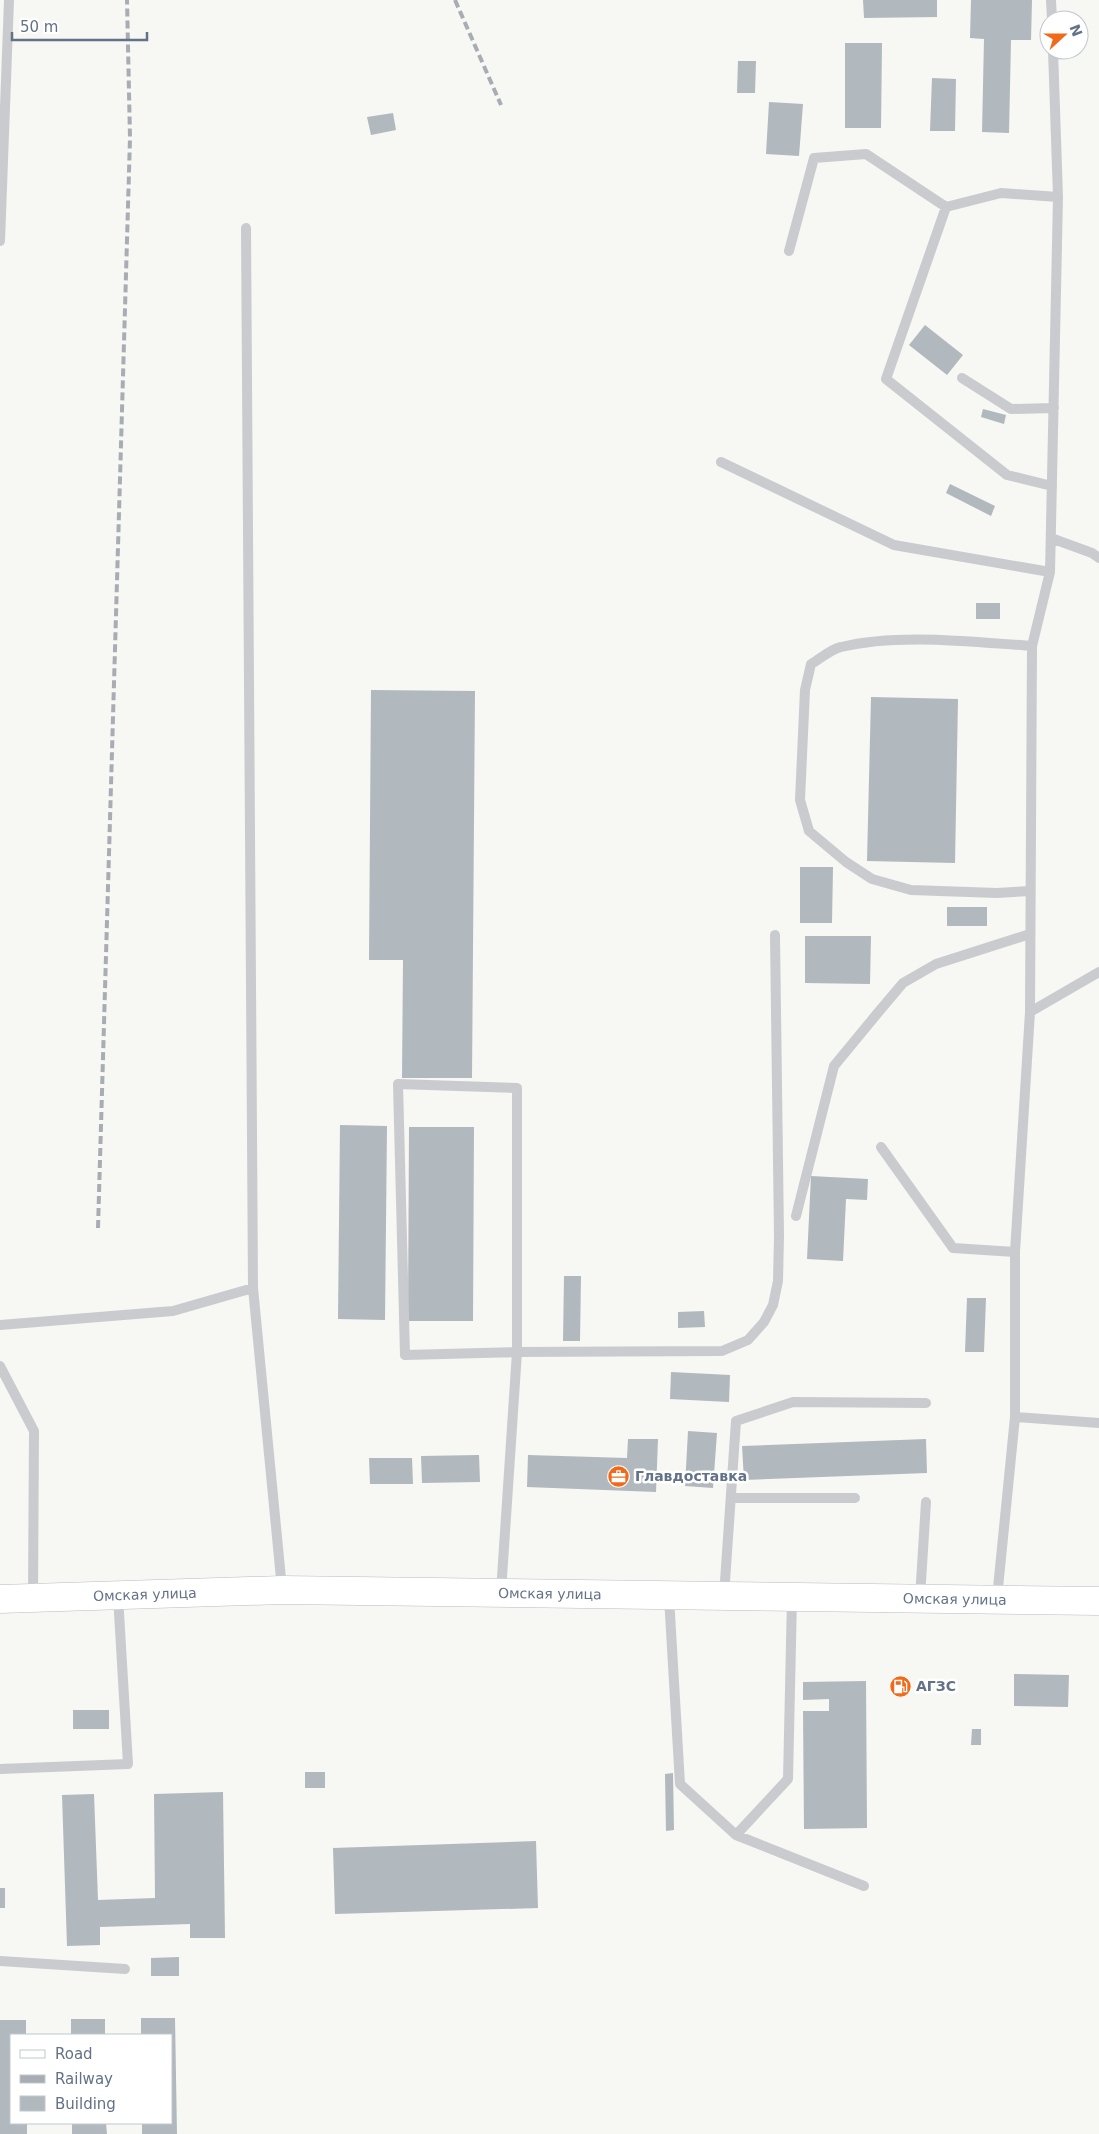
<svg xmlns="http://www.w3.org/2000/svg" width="1099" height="2134" viewBox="0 0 1099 2134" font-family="'DejaVu Sans',sans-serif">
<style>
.building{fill:#b1b8be}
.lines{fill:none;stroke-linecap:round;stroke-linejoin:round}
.primary-casing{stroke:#b9bcc1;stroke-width:29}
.lane{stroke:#c9cbcf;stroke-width:10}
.primary{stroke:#fff;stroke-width:28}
.rail{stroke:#a8acb3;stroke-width:4;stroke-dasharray:8 4;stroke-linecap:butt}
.labels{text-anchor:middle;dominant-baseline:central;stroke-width:5;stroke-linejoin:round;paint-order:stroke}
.poi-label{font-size:14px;font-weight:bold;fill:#637287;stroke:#fff;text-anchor:start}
.street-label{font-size:14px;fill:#637287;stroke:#fff}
</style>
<rect width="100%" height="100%" fill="#f7f7f3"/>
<path class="building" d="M 863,0 L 937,0 L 937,17 L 864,18 Z
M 971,0 L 1032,0 L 1031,40 L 1011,40 L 1009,133 L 982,132 L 984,39 L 970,38 Z
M 845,43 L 882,43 L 881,128 L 845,128 Z
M 738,61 L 756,61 L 755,93 L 737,93 Z
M 932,78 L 956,79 L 955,131 L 930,131 Z
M 769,102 L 803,104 L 799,156 L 766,154 Z
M 393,113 L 396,130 L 371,135 L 367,117 Z
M 925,325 L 963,355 L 947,375 L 909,345 Z
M 983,409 L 1006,415 L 1004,424 L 981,417 Z
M 950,484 L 995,506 L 991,516 L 946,493 Z
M 976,603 L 1000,603 L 1000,619 L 976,619 Z
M 371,690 L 475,691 L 472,1078 L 402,1078 L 403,960 L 369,960 Z
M 871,697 L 958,699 L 955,863 L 867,861 Z
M 800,867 L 833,867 L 832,923 L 800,923 Z
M 947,907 L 987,907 L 987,926 L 947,926 Z
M 805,936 L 871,936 L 870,984 L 805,983 Z
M 340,1125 L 387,1126 L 385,1320 L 338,1319 Z
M 409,1127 L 474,1127 L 473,1321 L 408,1321 Z
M 811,1176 L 868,1179 L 867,1200 L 846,1199 L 843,1261 L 807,1259 Z
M 564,1276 L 581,1276 L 580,1341 L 563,1341 Z
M 967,1298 L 986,1298 L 984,1352 L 965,1352 Z
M 704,1311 L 705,1327 L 678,1328 L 678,1312 Z
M 671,1372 L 730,1375 L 729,1402 L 670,1399 Z
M 688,1431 L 717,1433 L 713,1488 L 685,1486 Z
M 628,1439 L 658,1439 L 656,1492 L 527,1487 L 528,1455 L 627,1458 Z
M 926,1439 L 927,1473 L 744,1480 L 742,1446 Z
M 479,1455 L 480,1482 L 422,1483 L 421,1456 Z
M 369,1458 L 412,1458 L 413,1484 L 370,1484 Z
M 1014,1674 L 1069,1675 L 1068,1707 L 1014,1706 Z
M 866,1681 L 867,1828 L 804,1829 L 803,1711 L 829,1711 L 829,1699 L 803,1700 L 803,1682 Z
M 73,1710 L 109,1710 L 109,1729 L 73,1729 Z
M 972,1729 L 981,1729 L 981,1745 L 971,1745 Z
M 305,1772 L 325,1772 L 325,1788 L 305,1788 Z
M 673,1773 L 674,1830 L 666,1831 L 665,1774 Z
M 223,1792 L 225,1938 L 190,1938 L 190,1924 L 100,1927 L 100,1945 L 67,1946 L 62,1795 L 94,1794 L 98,1900 L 155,1898 L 154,1794 Z
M 536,1841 L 538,1908 L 335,1914 L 333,1848 Z
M 0,1888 L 5,1888 L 5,1908 L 0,1908 Z
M 179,1957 L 179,1976 L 151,1976 L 151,1958 Z
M 141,2018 L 175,2018 L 177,2134 L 142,2134 L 142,2123 L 171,2123 L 171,2035 L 141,2035 Z
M 71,2019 L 105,2019 L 105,2035 L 71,2035 Z
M 0,2020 L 26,2020 L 26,2035 L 11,2035 L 11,2123 L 27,2123 L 27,2134 L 0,2134 Z
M 72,2123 L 106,2123 L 107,2134 L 72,2134 Z"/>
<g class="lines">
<defs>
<g id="primary">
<path id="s1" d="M 0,1599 L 282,1590 L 1099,1601"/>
</g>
</defs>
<use href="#primary" class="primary-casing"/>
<path class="lane" d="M 1051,0 L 1052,20
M 946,207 L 886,379 L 1007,475 L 1052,486
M 246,228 L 253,1288 L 282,1589
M 0,241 L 9,0
M 789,251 L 814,158 L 866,154 L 946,207 L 1001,193 L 1058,197
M 962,378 L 1011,409 L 1054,408
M 721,462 L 894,545 L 1050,572
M 1051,538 L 1092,553 L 1099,558
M 1030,891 L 997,893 L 911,890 L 872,879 L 846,862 L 809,831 L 800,800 L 805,690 L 811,664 C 820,659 831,649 841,647 C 899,633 972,642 1032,646
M 1030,1012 L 1099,972
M 881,1147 L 953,1248 L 1015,1252
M 796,1216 L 834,1066 L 876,1015 L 903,983 L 936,964 L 1030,934
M 0,1325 L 173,1311 L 253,1288
M 0,1366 L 34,1431 L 33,1597
M 1015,1417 L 1099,1423
M 731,1498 L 855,1498
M 501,1592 L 517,1352 L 517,1088 L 398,1084 L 405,1355 L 517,1352 L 722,1351 L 748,1340 L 764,1322 L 773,1305 L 778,1281 L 779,1236 L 775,935
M 724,1596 L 736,1421 L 793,1402 L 926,1403
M 669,1597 L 680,1784 L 736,1835 L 864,1886
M 920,1598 L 926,1502
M 997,1598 L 1015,1417 L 1015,1252 L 1030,1012 L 1032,646 L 1050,572 L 1058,197 L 1053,50
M 0,1769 L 128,1764 L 118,1596
M 736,1835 L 788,1779 L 792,1598
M 0,1961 L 125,1969"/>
<use href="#primary" class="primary"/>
<path class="rail" d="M 455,0 L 501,105
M 98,1228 L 130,138 L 127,0"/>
</g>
<defs>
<symbol id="office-disc" viewBox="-11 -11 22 22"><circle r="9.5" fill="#f16a19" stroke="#fff"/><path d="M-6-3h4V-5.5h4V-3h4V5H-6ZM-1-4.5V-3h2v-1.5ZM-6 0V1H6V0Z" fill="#fff"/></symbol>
<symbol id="fuel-disc" viewBox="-11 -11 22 22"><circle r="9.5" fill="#f16a19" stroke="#fff"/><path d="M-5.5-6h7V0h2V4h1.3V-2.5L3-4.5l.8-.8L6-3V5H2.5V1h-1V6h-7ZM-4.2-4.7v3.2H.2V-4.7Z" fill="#fff"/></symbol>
</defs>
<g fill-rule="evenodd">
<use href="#office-disc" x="606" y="1464" width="25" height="25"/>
<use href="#fuel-disc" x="888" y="1674" width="25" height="25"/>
</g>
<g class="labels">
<g class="poi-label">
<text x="635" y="1476">Главдоставка</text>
<text x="916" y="1686">АГЗС</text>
</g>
<g class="street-label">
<text stroke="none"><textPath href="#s1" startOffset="550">Омская улица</textPath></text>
<text stroke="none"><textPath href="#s1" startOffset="145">Омская улица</textPath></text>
<text stroke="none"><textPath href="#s1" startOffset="955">Омская улица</textPath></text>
</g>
</g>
<rect x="10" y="2034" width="162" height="90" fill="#ffffff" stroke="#c1c7cf"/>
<rect x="20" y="2050" width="25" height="8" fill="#ffffff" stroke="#c1c7cf"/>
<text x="55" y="2059" font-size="15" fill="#637287">Road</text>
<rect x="20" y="2075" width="25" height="8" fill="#a8acb3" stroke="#c1c7cf"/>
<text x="55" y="2084" font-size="15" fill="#637287">Railway</text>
<rect x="20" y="2096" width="25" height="15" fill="#b1b8be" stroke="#c1c7cf"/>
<text x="55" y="2109" font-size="15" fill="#637287">Building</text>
<g transform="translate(1064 35) rotate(69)"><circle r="24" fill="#ffffff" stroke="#c1c7cf"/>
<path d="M0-4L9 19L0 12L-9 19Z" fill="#f16a19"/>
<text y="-8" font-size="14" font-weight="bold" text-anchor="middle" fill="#637287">N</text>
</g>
<path d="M12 32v8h135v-8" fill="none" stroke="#637287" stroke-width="2.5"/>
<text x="20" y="32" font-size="15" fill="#637287" stroke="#ffffff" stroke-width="4" paint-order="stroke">50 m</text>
</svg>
